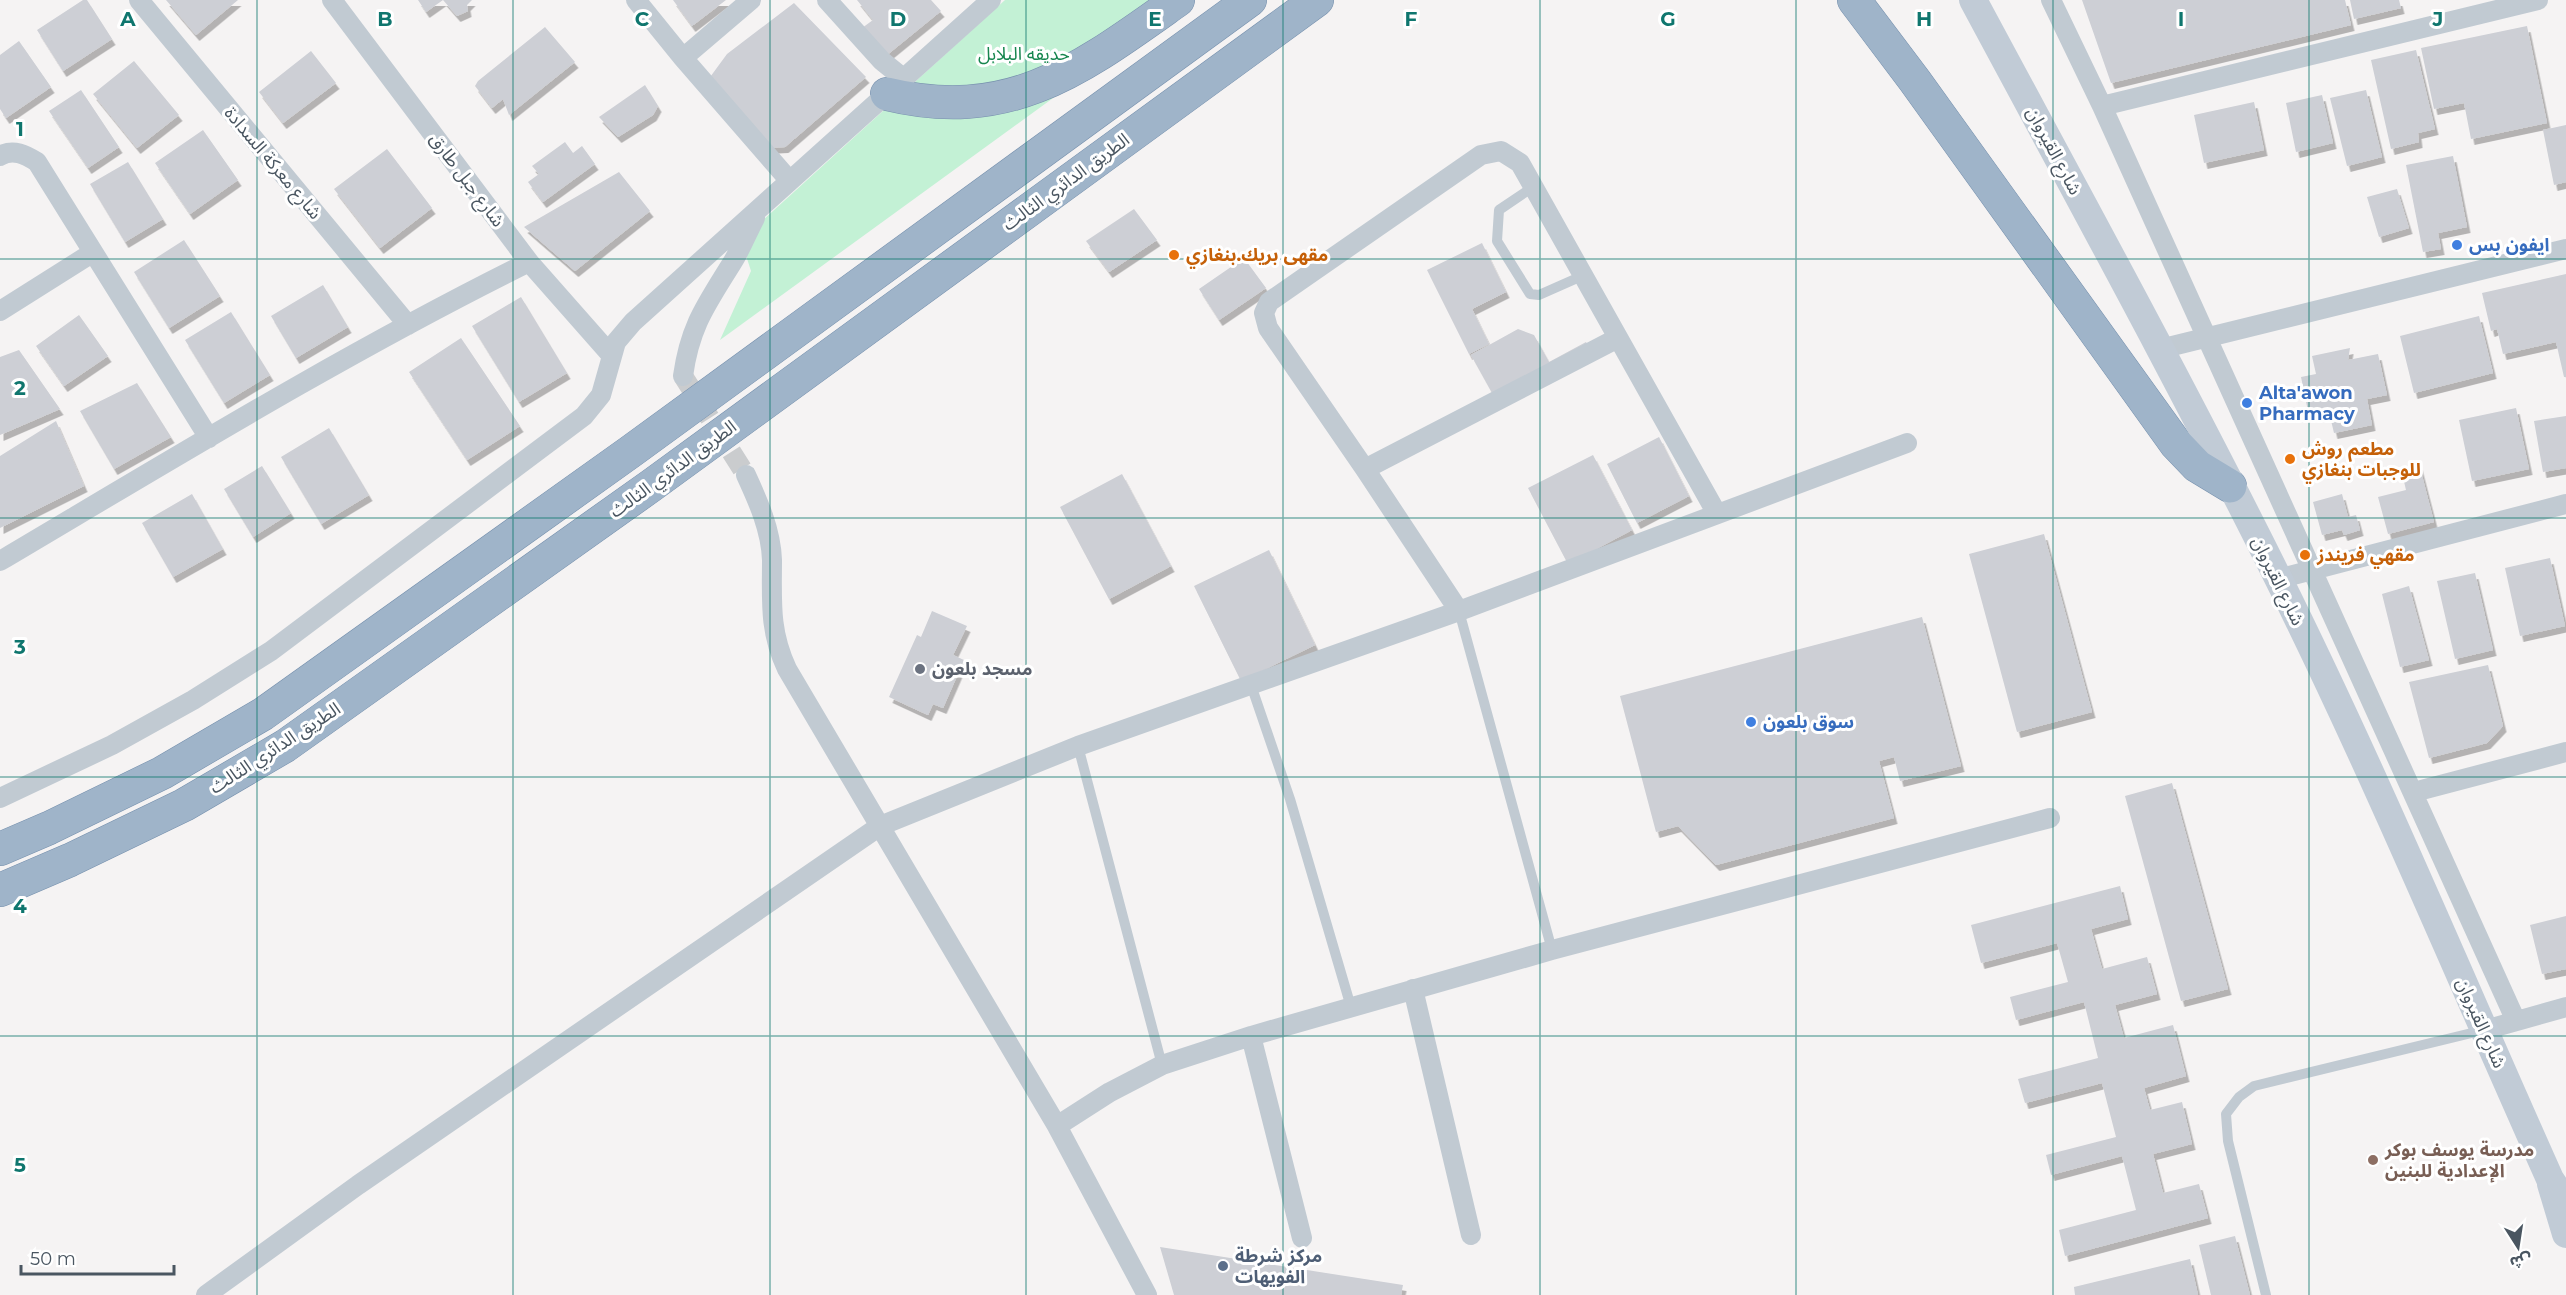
<svg xmlns="http://www.w3.org/2000/svg" width="2566" height="1295" viewBox="0 0 2566 1295" font-family="Montserrat,'Noto Sans Arabic',sans-serif">
<style>
.green{fill:#c3f1d5}
.building{fill:#cdcfd5;filter:url(#shadow)}
.lines{fill:none;stroke-linecap:round;stroke-linejoin:round}
.minor-tunnel{stroke:#caccce;stroke-width:20;stroke-dasharray:20 10;stroke-linecap:butt}
.trunk-casing{stroke:#7690ad;stroke-width:34}
.service{stroke:#c1cad2;stroke-width:10}
.minor{stroke:#c1cad2;stroke-width:20}
.secondary{stroke:#c1cbd6;stroke-width:28}
.trunk{stroke:#9fb4c9;stroke-width:33}
.grid{fill:none;stroke:#0f766e;stroke-width:1.5;stroke-opacity:0.55}
.shop-dot{fill:#3f7fe0;stroke:#fff;stroke-width:2}
.food-dot{fill:#e8710a;stroke:#fff;stroke-width:2}
.worship-dot{fill:#6b7280;stroke:#fff;stroke-width:2}
.education-dot{fill:#8d6e63;stroke:#fff;stroke-width:2}
.service-dot{fill:#5c6f8a;stroke:#fff;stroke-width:2}
.labels{text-anchor:middle;dominant-baseline:central;stroke-width:6;stroke-linejoin:round;paint-order:stroke}
.park-label{font-size:18px;fill:#17864f;stroke:#fff}
.street-label{font-size:18px;fill:#4a5661;stroke:#fff}
.shop-label{font-size:18px;font-weight:bold;fill:#366cbe;stroke:#fff;text-anchor:start}
.food-label{font-size:18px;font-weight:bold;fill:#c56008;stroke:#fff;text-anchor:start}
.worship-label{font-size:18px;font-weight:bold;fill:#5b616d;stroke:#fff;text-anchor:start}
.education-label{font-size:18px;font-weight:bold;fill:#785e54;stroke:#fff;text-anchor:start}
.service-label{font-size:18px;font-weight:bold;fill:#4e5e75;stroke:#fff;text-anchor:start}
.grid-label{font-size:20px;text-anchor:middle;font-weight:bold;fill:#0f766e;stroke:#fff;stroke-width:6;stroke-linejoin:round;paint-order:stroke}
</style>
<defs>
<filter id="shadow"><feDropShadow dx="3.5" dy="6" stdDeviation="0" flood-color="#0004"/></filter>
</defs>
<rect width="100%" height="100%" fill="#f5f3f3"/>
<path class="green" d="M 1005,0 L 1188,0 L 720,340 L 751,271 L 741,240 Z"/>
<path class="building" d="M 83,0 L 87,0 L 112,39 L 63,71 L 37,30 Z
M 166,0 L 238,0 L 196,35 Z
M 418,0 L 443,0 L 426,12 Z
M 443,0 L 472,0 L 467,5 L 468,11 L 457,16 Z
M 673,0 L 726,0 L 692,26 Z
M 857,0 L 931,0 L 941,11 L 887,55 L 862,28 L 873,20 Z
M 2082,0 L 2345,0 L 2351,25 L 2111,83 Z
M 2350,0 L 2399,0 L 2401,8 L 2354,19 Z
M 794,3 L 866,77 L 785,147 L 765,148 L 705,84 L 727,54 Z
M 2527,26 L 2547,123 L 2471,139 L 2464,103 L 2434,109 L 2421,48 Z
M 545,27 L 575,62 L 509,115 L 503,99 L 492,108 L 475,86 L 478,81 Z
M 19,41 L 51,87 L 6,118 L 0,109 L 0,55 Z
M 2416,50 L 2435,129 L 2418,133 L 2419,142 L 2391,149 L 2371,60 Z
M 311,51 L 336,83 L 283,123 L 259,92 Z
M 134,61 L 179,115 L 137,148 L 93,94 Z
M 645,85 L 658,106 L 653,115 L 618,137 L 599,117 Z
M 81,90 L 119,147 L 88,168 L 49,111 Z
M 2366,90 L 2382,157 L 2347,166 L 2330,98 Z
M 2322,95 L 2333,143 L 2296,152 L 2286,103 Z
M 2254,102 L 2264,150 L 2204,163 L 2194,115 Z
M 2566,125 L 2566,182 L 2554,185 L 2543,130 Z
M 203,130 L 238,180 L 190,214 L 155,163 Z
M 565,142 L 573,153 L 582,146 L 595,164 L 543,202 L 528,182 L 539,174 L 532,166 Z
M 387,149 L 432,208 L 380,248 L 334,189 Z
M 2453,156 L 2467,227 L 2438,233 L 2441,249 L 2423,252 L 2406,165 Z
M 128,162 L 163,219 L 125,242 L 90,184 Z
M 619,172 L 650,211 L 575,271 L 524,227 Z
M 2397,189 L 2409,228 L 2379,237 L 2367,197 Z
M 1134,209 L 1157,240 L 1109,272 L 1086,241 Z
M 184,240 L 220,296 L 169,328 L 134,272 Z
M 1482,243 L 1506,292 L 1472,309 L 1489,344 L 1469,354 L 1427,270 Z
M 1244,258 L 1266,288 L 1219,320 L 1199,289 Z
M 2566,274 L 2566,377 L 2564,377 L 2556,342 L 2503,354 L 2497,329 L 2491,331 L 2482,293 Z
M 323,285 L 348,327 L 296,358 L 271,316 Z
M 521,297 L 567,373 L 519,402 L 472,326 Z
M 231,312 L 270,375 L 224,403 L 185,340 Z
M 79,315 L 108,356 L 64,386 L 36,346 Z
M 2479,316 L 2493,373 L 2414,393 L 2400,336 Z
M 1518,329 L 1534,335 L 1549,362 L 1586,342 L 1590,349 L 1496,400 L 1471,355 Z
M 461,338 L 520,426 L 467,460 L 409,372 Z
M 2350,348 L 2348,360 L 2378,354 L 2387,395 L 2367,399 L 2372,425 L 2334,433 L 2329,412 L 2309,416 L 2301,377 L 2316,374 L 2312,356 Z
M 19,350 L 60,409 L 0,435 L 0,357 Z
M 137,383 L 171,437 L 114,469 L 80,411 Z
M 2516,408 L 2529,469 L 2472,481 L 2459,420 Z
M 2566,416 L 2566,468 L 2543,472 L 2534,421 Z
M 56,421 L 84,486 L 0,528 L 0,456 Z
M 329,428 L 369,495 L 321,524 L 281,457 Z
M 1659,437 L 1689,496 L 1637,523 L 1607,464 Z
M 1593,455 L 1632,530 L 1568,564 L 1528,488 Z
M 2419,464 L 2434,522 L 2388,534 L 2378,497 L 2406,490 L 2401,469 Z
M 262,466 L 291,513 L 253,537 L 224,489 Z
M 1122,474 L 1171,566 L 1109,599 L 1060,507 Z
M 192,494 L 223,549 L 173,577 L 142,523 Z
M 2342,494 L 2348,517 L 2356,515 L 2360,530 L 2344,535 L 2342,530 L 2322,535 L 2313,502 Z
M 2044,534 L 2092,712 L 2017,732 L 1969,554 Z
M 1269,550 L 1315,645 L 1241,681 L 1194,586 Z
M 2550,558 L 2565,626 L 2520,636 L 2505,568 Z
M 2475,573 L 2493,650 L 2455,659 L 2437,581 Z
M 2409,586 L 2429,660 L 2400,667 L 2382,594 Z
M 932,611 L 967,626 L 953,655 L 964,660 L 943,708 L 933,704 L 928,715 L 889,697 L 917,635 L 921,637 Z
M 1922,617 L 1961,766 L 1900,781 L 1894,757 L 1879,761 L 1894,818 L 1716,865 L 1678,826 L 1656,832 L 1620,696 Z
M 2488,665 L 2503,726 L 2487,743 L 2429,758 L 2409,682 Z
M 2172,783 L 2228,989 L 2181,1001 L 2125,796 Z
M 2120,886 L 2128,919 L 2091,929 L 2102,969 L 2147,957 L 2157,994 L 2115,1005 L 2124,1038 L 2173,1025 L 2186,1076 L 2144,1088 L 2150,1110 L 2182,1102 L 2192,1144 L 2153,1154 L 2163,1193 L 2199,1184 L 2208,1218 L 2065,1256 L 2059,1230 L 2136,1210 L 2122,1156 L 2051,1175 L 2046,1155 L 2116,1137 L 2102,1083 L 2025,1103 L 2018,1079 L 2098,1058 L 2084,1002 L 2016,1020 L 2010,997 L 2068,982 L 2057,943 L 1981,963 L 1971,925 Z
M 2566,916 L 2566,969 L 2542,974 L 2530,925 Z
M 2235,1236 L 2250,1295 L 2211,1295 L 2199,1245 Z
M 1160,1247 L 1403,1285 L 1401,1295 L 1174,1295 Z
M 2190,1259 L 2198,1295 L 2075,1295 L 2074,1287 Z"/>
<g class="lines">
<path class="minor-tunnel" d="M 683,376 L 746,475"/>
<defs>
<path id="trunk" d="M 1854,0 L 1915,81 L 2176,444 L 2197,466 L 2230,486
M 887,94 C 1011,124 1082,68 1178,0
M 0,849 L 49,828 L 162,773 L 263,714 L 630,452 L 1250,0
M 0,890 L 70,860 L 184,805 L 285,746 L 652,485 L 1317,0"/>
</defs>
<use href="#trunk" class="trunk-casing"/>
<path class="service" d="M 1533,187 L 1499,210 L 1497,241 L 1530,294 L 1539,295 L 1582,276
M 1459,611 L 1552,950
M 1251,685 L 1290,799 L 1351,1007
M 1078,746 L 1162,1065
M 2266,1295 L 2228,1141 L 2226,1114 L 2239,1097 L 2254,1086 L 2484,1030"/>
<path class="minor" d="M 139,0 L 408,325
M 332,0 L 529,262 L 611,355
M 636,0 L 683,58 L 751,0
M 827,0 L 882,61 L 903,78
M 2051,0 L 2102,106 L 2516,1021
M 683,58 L 789,180
M 2102,106 L 2538,0
M 0,156 C 13,148 26,155 37,162 L 209,438
M 0,311 L 92,253
M 2160,349 L 2566,249
M 683,376 C 690,326 706,305 732,263 C 741,249 747,233 755,218
M 1365,469 L 1616,339
M 746,475 C 758,501 771,530 772,560 C 772,601 769,631 787,669 L 1057,1126 L 1147,1295
M 0,561 C 174,458 347,352 529,262
M 2278,579 L 2566,504
M 1459,611 L 1365,469 L 1268,328 L 1264,313 L 1269,302 L 1481,155 L 1501,151 L 1520,163 L 1717,514
M 2414,792 L 2566,752
M 0,798 L 112,745 L 193,700 L 271,651 L 584,416 L 601,395 L 616,342 L 633,322 L 991,0
M 1413,989 L 1471,1235
M 2485,1030 L 2566,1007
M 1251,1036 L 1302,1238
M 1057,1126 L 1110,1092 L 1162,1065 L 1251,1036 L 1552,950 L 2050,818
M 206,1295 L 358,1185 L 880,826 L 1078,746 L 1459,611 L 1907,443"/>
<path class="secondary" d="M 1973,0 C 2076,192 2181,383 2278,578 C 2376,775 2460,978 2550,1179 L 2566,1203
M 2551,1184 L 2566,1234"/>
<use href="#trunk" class="trunk"/>
</g>
<path class="grid" d="M 257,0 L 257,1295M 513,0 L 513,1295M 770,0 L 770,1295M 1026,0 L 1026,1295M 1283,0 L 1283,1295M 1540,0 L 1540,1295M 1796,0 L 1796,1295M 2053,0 L 2053,1295M 2309,0 L 2309,1295M 0,259 L 2566,259M 0,518 L 2566,518M 0,777 L 2566,777M 0,1036 L 2566,1036"/>
<g class="shop-dot">
<circle cx="2457" cy="245" r="6"/>
<circle cx="2247" cy="403" r="6"/>
<circle cx="1751" cy="722" r="6"/>
</g>
<g class="food-dot">
<circle cx="1174" cy="255" r="6"/>
<circle cx="2290" cy="459" r="6"/>
<circle cx="2305" cy="555" r="6"/>
</g>
<circle class="worship-dot" cx="920" cy="669" r="6"/>
<circle class="education-dot" cx="2373" cy="1160" r="6"/>
<circle class="service-dot" cx="1223" cy="1266" r="6"/>
<g class="labels">
<g class="park-label">
<text x="1024" y="54">حديقه البلابل</text>
</g>
<g class="street-label">
<text transform="translate(2054 151) rotate(62)">شارع القيروان</text>
<text transform="translate(273 163) rotate(50)">شارع معركة السدادة</text>
<text transform="translate(467 180) rotate(53)">شارع جبل طارق</text>
<text transform="translate(1066 182) rotate(-36)">الطريق الدائري الثالث</text>
<text transform="translate(673 469) rotate(-36)">الطريق الدائري الثالث</text>
<text transform="translate(2278 581) rotate(64)">شارع القيروان</text>
<text transform="translate(275 748) rotate(-33)">الطريق الدائري الثالث</text>
<text transform="translate(2481 1023) rotate(66)">شارع القيروان</text>
</g>
<g class="shop-label">
<text x="2469" y="245">ايفون بس</text>
<text x="2259" y="393">Alta'awon<tspan x="2259" dy="21">Pharmacy</tspan></text>
<text x="1763" y="722">سوق بلعون</text>
</g>
<g class="food-label">
<text x="1186" y="255">مقهى بريك.بنغازي</text>
<text x="2302" y="449">مطعم روش<tspan x="2302" dy="21">للوجبات بنغازي</tspan></text>
<text x="2317" y="555">مقهي فريندز</text>
</g>
<g class="worship-label">
<text x="932" y="669">مسجد بلعون</text>
</g>
<g class="education-label">
<text x="2385" y="1150">مدرسة يوسف بوكر<tspan x="2385" dy="21">الإعدادية للبنين</tspan></text>
</g>
<g class="service-label">
<text x="1235" y="1256">مركز شرطة<tspan x="1235" dy="21">الفويهات</tspan></text>
</g>
</g>
<g class="grid-label">
<text x="128" y="26">A</text>
<text x="385" y="26">B</text>
<text x="642" y="26">C</text>
<text x="898" y="26">D</text>
<text x="1155" y="26">E</text>
<text x="1411" y="26">F</text>
<text x="1668" y="26">G</text>
<text x="1924" y="26">H</text>
<text x="2181" y="26">I</text>
<text x="2438" y="26">J</text>
<text x="20" y="136">1</text>
<text x="20" y="395">2</text>
<text x="20" y="654">3</text>
<text x="20" y="913">4</text>
<text x="20" y="1172">5</text>
</g>
<g transform="translate(2518 1247) rotate(168)" stroke="#ffffff" stroke-width="4.5" paint-order="stroke">
<path d="M0-4.5L10 22L0 15L-10 22Z" fill="#4a5661"/>
<text y="-9" font-size="16" font-weight="bold" text-anchor="middle" fill="#4a5661">ش</text>
</g>
<path d="M21 1265v9h153v-9" fill="none" stroke="#4a5661" stroke-width="3"/>
<text x="30" y="1265" font-size="18" fill="#4a5661" stroke="#ffffff" stroke-width="4.5" paint-order="stroke">50 m</text>
</svg>
